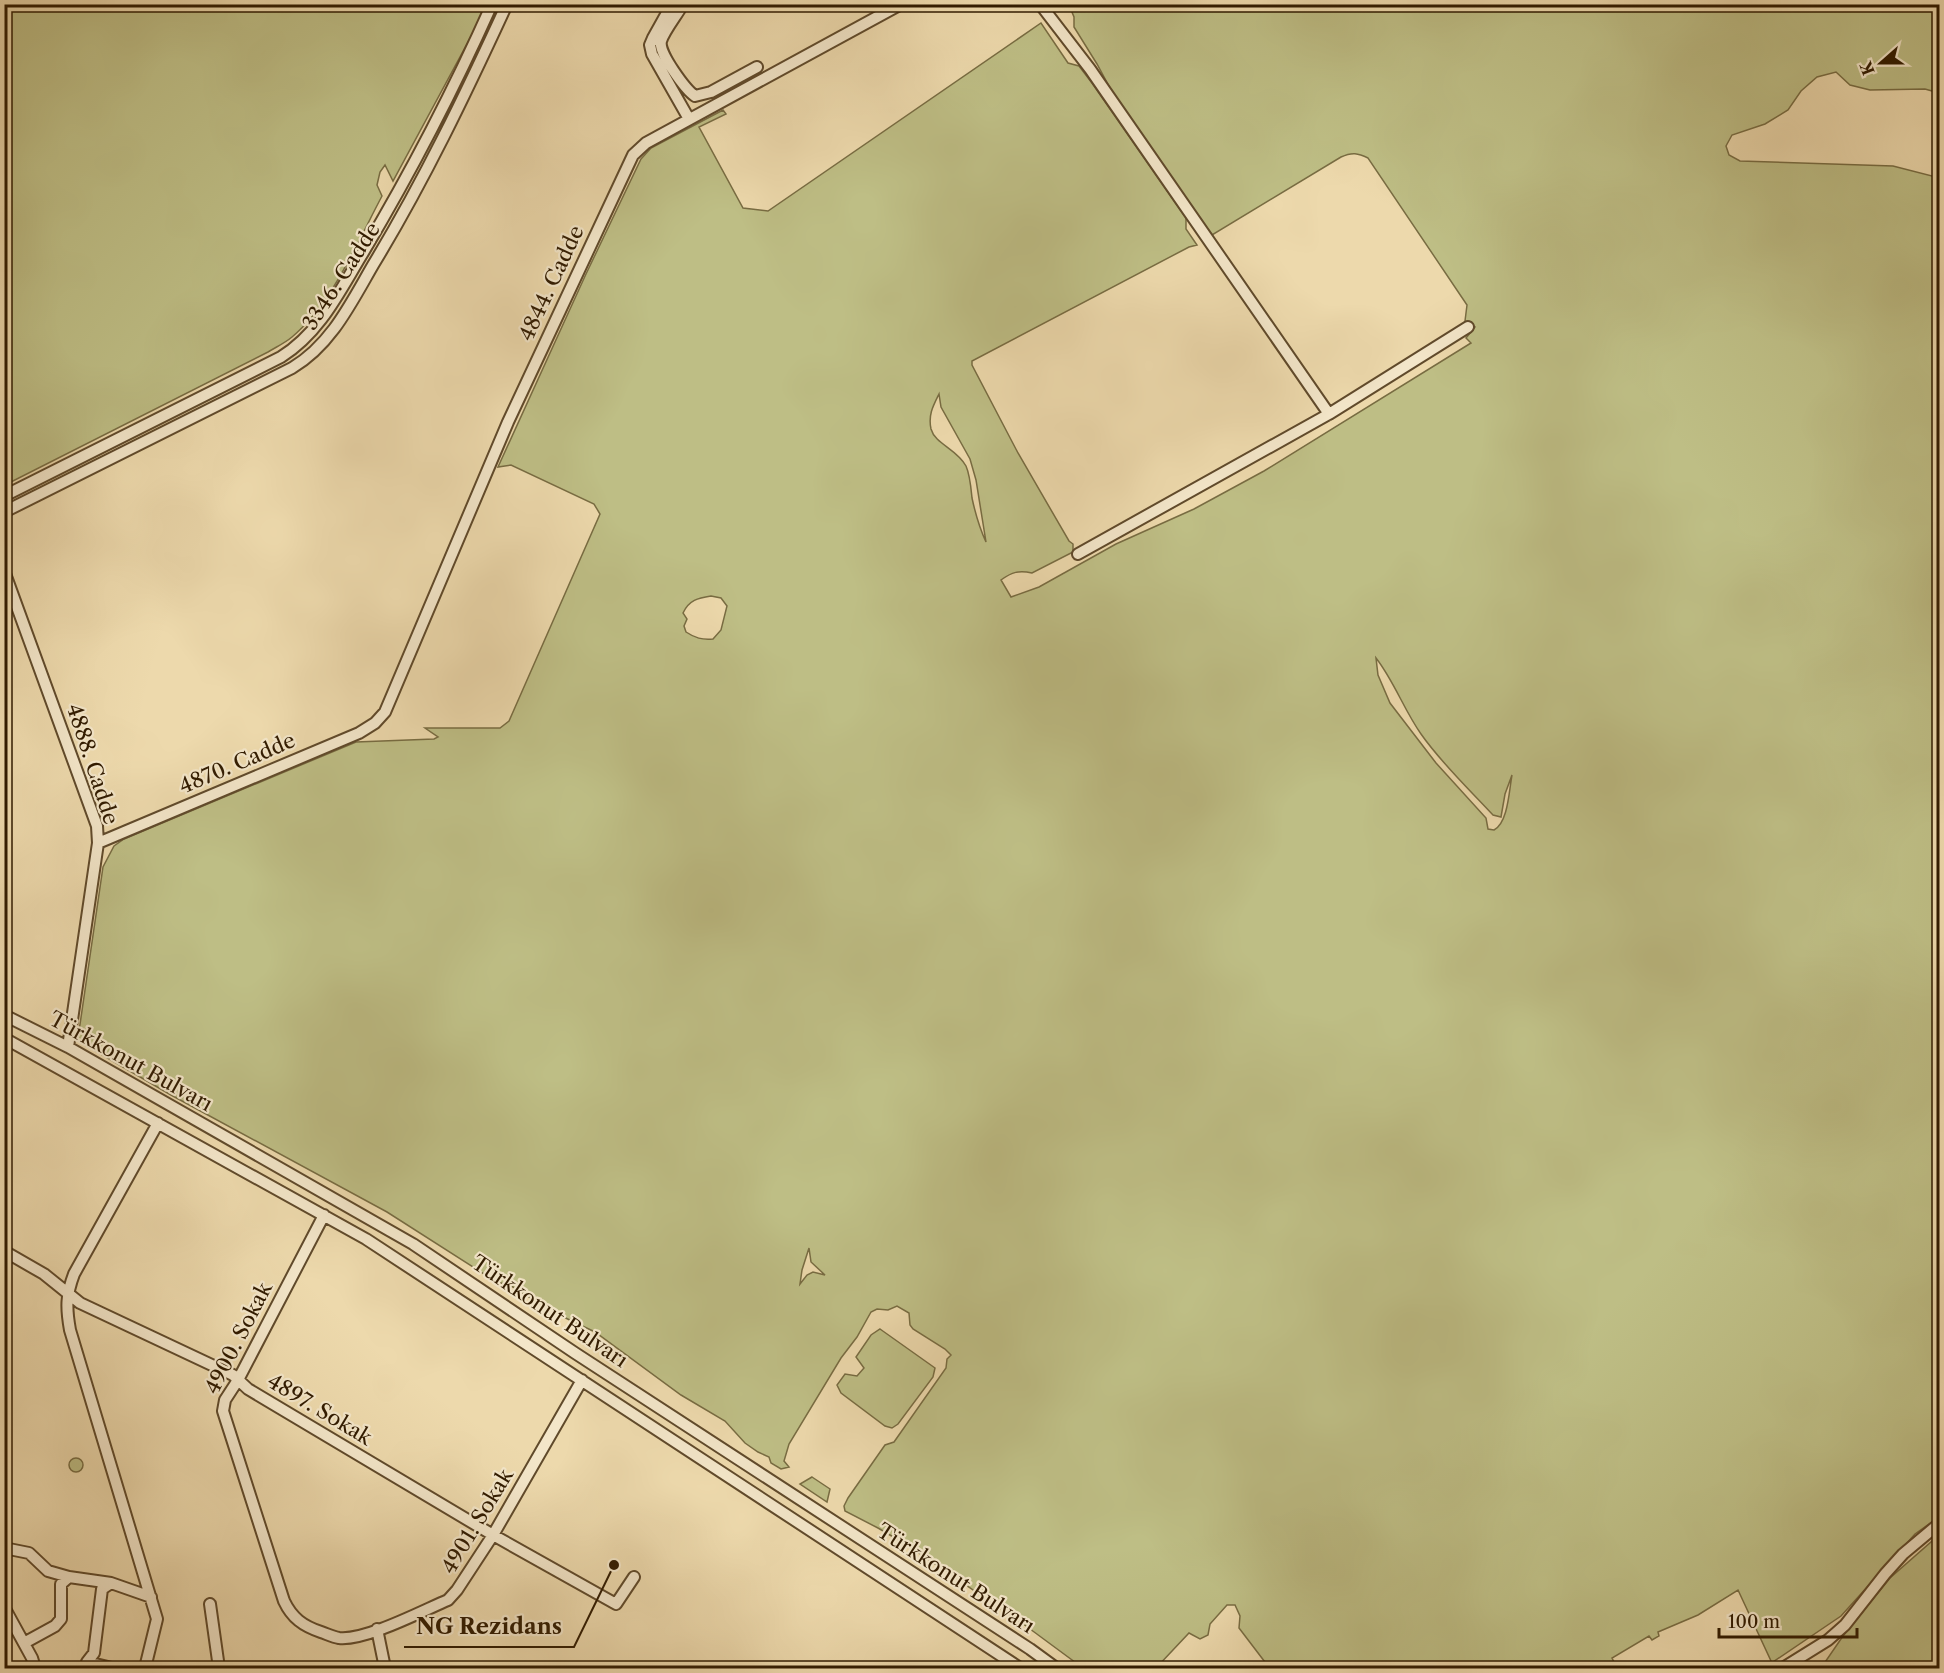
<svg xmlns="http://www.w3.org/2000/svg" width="1944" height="1673" viewBox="0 0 1944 1673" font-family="'Libre Caslon Text',serif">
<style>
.green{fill:#bebe85;stroke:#786c42;stroke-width:1.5;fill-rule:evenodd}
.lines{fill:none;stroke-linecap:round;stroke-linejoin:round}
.minor-casing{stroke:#604a2b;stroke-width:14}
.minor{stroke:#f3e6c9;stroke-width:10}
.labels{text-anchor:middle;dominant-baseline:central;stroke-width:4.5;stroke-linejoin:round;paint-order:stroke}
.street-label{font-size:21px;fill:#311b00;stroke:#f3e6c9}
.leader{fill:none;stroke:#311b00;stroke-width:2}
.callout-dot{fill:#311b00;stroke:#f3e6c9;stroke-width:2}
.callout-label{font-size:22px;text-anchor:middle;font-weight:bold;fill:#311b00;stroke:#f3e6c9;stroke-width:4.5;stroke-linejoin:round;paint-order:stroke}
</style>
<rect width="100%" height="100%" fill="#edd9ac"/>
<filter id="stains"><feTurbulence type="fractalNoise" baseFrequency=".00333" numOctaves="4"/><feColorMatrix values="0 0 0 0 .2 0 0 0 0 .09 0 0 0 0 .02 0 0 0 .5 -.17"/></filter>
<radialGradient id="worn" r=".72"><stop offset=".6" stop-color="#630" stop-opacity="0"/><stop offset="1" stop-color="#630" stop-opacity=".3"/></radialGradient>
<path class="green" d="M 5,5 L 488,5 L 393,181 L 385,165 L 380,172 L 377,185 L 382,196 C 358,241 332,304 292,337 C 285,343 276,347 268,352 L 5,485 Z
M 1069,5 L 1939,5 L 1939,93 L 1925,89 L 1870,90 L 1850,85 L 1836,72 L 1817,77 L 1801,91 L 1788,110 L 1765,124 L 1732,135 L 1726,146 L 1729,155 L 1740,161 L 1893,166 L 1940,178 L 1939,1517 L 1915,1534 L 1841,1616 L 1764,1668 L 1758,1668 L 1771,1661 L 1738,1590 L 1698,1615 L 1658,1632 L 1659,1636 L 1652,1640 L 1649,1636 L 1612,1658 L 1617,1668 L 1274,1668 L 1268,1666 L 1239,1628 L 1240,1616 L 1235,1605 L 1227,1605 L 1210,1624 L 1208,1635 L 1200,1639 L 1189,1633 L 1156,1668 L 1083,1668 L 1026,1626 L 907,1545 L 878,1528 L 845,1511 L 844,1506 L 848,1498 L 885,1445 L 894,1442 L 946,1368 L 947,1359 L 951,1355 L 945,1349 L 913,1329 L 910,1325 L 909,1313 L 897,1306 L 888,1310 L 877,1309 L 871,1312 L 857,1337 L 841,1358 L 789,1444 L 784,1461 L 789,1467 L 781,1469 L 771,1463 L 769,1457 L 758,1452 L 745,1443 L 725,1421 L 681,1395 L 595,1332 L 553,1312 L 513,1287 L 495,1281 L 387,1212 L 171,1095 L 80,1042 L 78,1038 L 103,867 L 114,846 L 124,839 L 356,742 L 434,739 L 438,737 L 425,728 L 500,728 L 509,721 L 600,514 L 594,504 L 511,465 L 498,467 L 586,274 L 641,159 L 651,148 L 723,110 L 726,114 L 699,127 L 743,208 L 768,211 L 1041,23 L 1068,63 L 1079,66 L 1092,83 L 1186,218 L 1186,229 L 1197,245 L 1189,247 L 972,361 L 972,365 L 1018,453 L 1069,541 L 1073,544 L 1073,552 L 1032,573 C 1019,570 1012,572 1001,580 L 1011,597 L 1039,587 L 1116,544 L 1194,509 L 1264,471 L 1471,343 L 1466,338 L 1475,327 L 1465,321 L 1467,305 L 1368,158 C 1358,153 1352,152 1341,157 L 1212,235 L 1118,103 L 1097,64 L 1074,27 L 1074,17 ZM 939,394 L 941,407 L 970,459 L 976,480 L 986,542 C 980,529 975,512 972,498 C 971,488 970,475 966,466 C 957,449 935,444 931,429 C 928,415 933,406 939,394 ZM 711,596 L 721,598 L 727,606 L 721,630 L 713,639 C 702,640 695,638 686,632 L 684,626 L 687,619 L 683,613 C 689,600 698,598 711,596 ZM 1376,658 C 1394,681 1404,710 1421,734 C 1442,764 1469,789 1493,815 L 1501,817 L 1505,794 L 1512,775 C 1509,791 1508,823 1494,830 L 1488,829 L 1486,818 L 1436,763 L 1390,703 L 1378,675 ZM 809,1248 L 811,1262 L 825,1275 L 813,1272 L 807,1275 L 800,1284 L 802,1270 Z
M 880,1329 L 935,1368 L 933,1377 L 898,1424 L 892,1428 L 885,1426 L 841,1393 L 837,1385 L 845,1374 L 857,1376 L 864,1368 L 856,1357 L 871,1335 Z
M69 1465a7 7 0 1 1 14 0a7 7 0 1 1-14 0Z
M 812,1477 L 830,1489 L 827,1502 L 800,1484 Z
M 1939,1535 L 1939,1668 L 1821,1668 L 1843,1636 L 1890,1578 Z"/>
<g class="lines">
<defs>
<path id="minor" d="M 672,4 L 653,38 L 650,45 L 652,54 L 689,119
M 683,4 C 677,15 664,31 661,41 C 658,53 686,90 695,96 L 711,92 L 757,67
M 1040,4 L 1090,69 L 1329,414
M 4,496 L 281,357 C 321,332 340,290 364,251 C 411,172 454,89 492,4
M 4,512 L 292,368 C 331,345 351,303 373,265 C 424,181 466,93 507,4
M 1078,554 L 1329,414 L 1468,327
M 4,571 L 97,826 L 98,843 L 68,1047
M 98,843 L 359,733 L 375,723 L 385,712 L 508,422 L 633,155 L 646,143 L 657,137 L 901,4
M 4,1015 L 68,1047 L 413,1244 L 575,1353 L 1030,1649 L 1056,1668
M 4,1038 L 366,1239 L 1020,1668
M 324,1215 L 238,1380 L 225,1400 L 223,1411 L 284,1601 C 292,1618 303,1626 321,1632 C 327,1634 333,1637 339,1638 C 365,1641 422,1611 448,1600 L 457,1590 L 493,1535 L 582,1380
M 4,1251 L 44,1274 L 80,1303 L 233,1375 L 248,1389 L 493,1535 L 616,1604 L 634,1577
M 4,1548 L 29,1553 L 48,1571 L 69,1577
M 111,1583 L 102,1589 L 94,1653 L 87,1662 L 112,1668
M 210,1604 L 219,1668
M 4,1607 L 32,1658 L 35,1668
M 377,1629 L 385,1668
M 24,1643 L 55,1626 L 61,1619 L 61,1584 L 69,1577 L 111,1583 L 151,1597
M 145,1668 L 157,1619 L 70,1330 C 66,1308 66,1295 74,1274 L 158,1123
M 1783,1668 L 1828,1640 L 1845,1625 L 1885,1574 L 1903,1554 L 1940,1523"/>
</defs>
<use href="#minor" class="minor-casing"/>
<use href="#minor" class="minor"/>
</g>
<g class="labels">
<g class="street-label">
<text transform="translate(341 276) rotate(-57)">3346. Cadde</text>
<text transform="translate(551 283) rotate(-65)">4844. Cadde</text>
<text transform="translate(237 763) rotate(-23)">4870. Cadde</text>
<text transform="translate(93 764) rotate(72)">4888. Cadde</text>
<text transform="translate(131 1061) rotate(29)">Türkkonut Bulvarı</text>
<text transform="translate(550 1311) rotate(34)">Türkkonut Bulvarı</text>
<text transform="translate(238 1338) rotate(-63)">4900. Sokak</text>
<text transform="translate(320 1409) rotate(31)">4897. Sokak</text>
<text transform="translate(477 1521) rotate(-59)">4901. Sokak</text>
<text transform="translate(956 1578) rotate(33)">Türkkonut Bulvarı</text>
</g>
</g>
<path class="leader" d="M614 1565L574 1647H404"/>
<circle class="callout-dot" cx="614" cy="1565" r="6"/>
<g class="callout-label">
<text x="489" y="1634">NG Rezidans</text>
</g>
<rect width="1944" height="1673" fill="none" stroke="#edd9ac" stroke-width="24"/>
<rect x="6" y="6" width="1932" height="1661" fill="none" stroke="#311b00" stroke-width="3"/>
<rect x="12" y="12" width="1920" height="1649" fill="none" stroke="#311b00" stroke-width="1.5"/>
<g transform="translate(1881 63) rotate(249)" stroke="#f3e6c9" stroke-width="4.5" paint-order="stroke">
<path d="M0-4.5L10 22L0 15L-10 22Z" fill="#311b00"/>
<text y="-9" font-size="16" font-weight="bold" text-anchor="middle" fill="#311b00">K</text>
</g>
<path d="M1719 1628v9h138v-9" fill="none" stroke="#311b00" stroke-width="3"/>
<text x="1728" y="1628" font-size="18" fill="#311b00" stroke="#f3e6c9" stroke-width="4.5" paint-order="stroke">100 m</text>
<rect width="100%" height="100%" filter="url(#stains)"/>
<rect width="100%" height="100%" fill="url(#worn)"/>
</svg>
